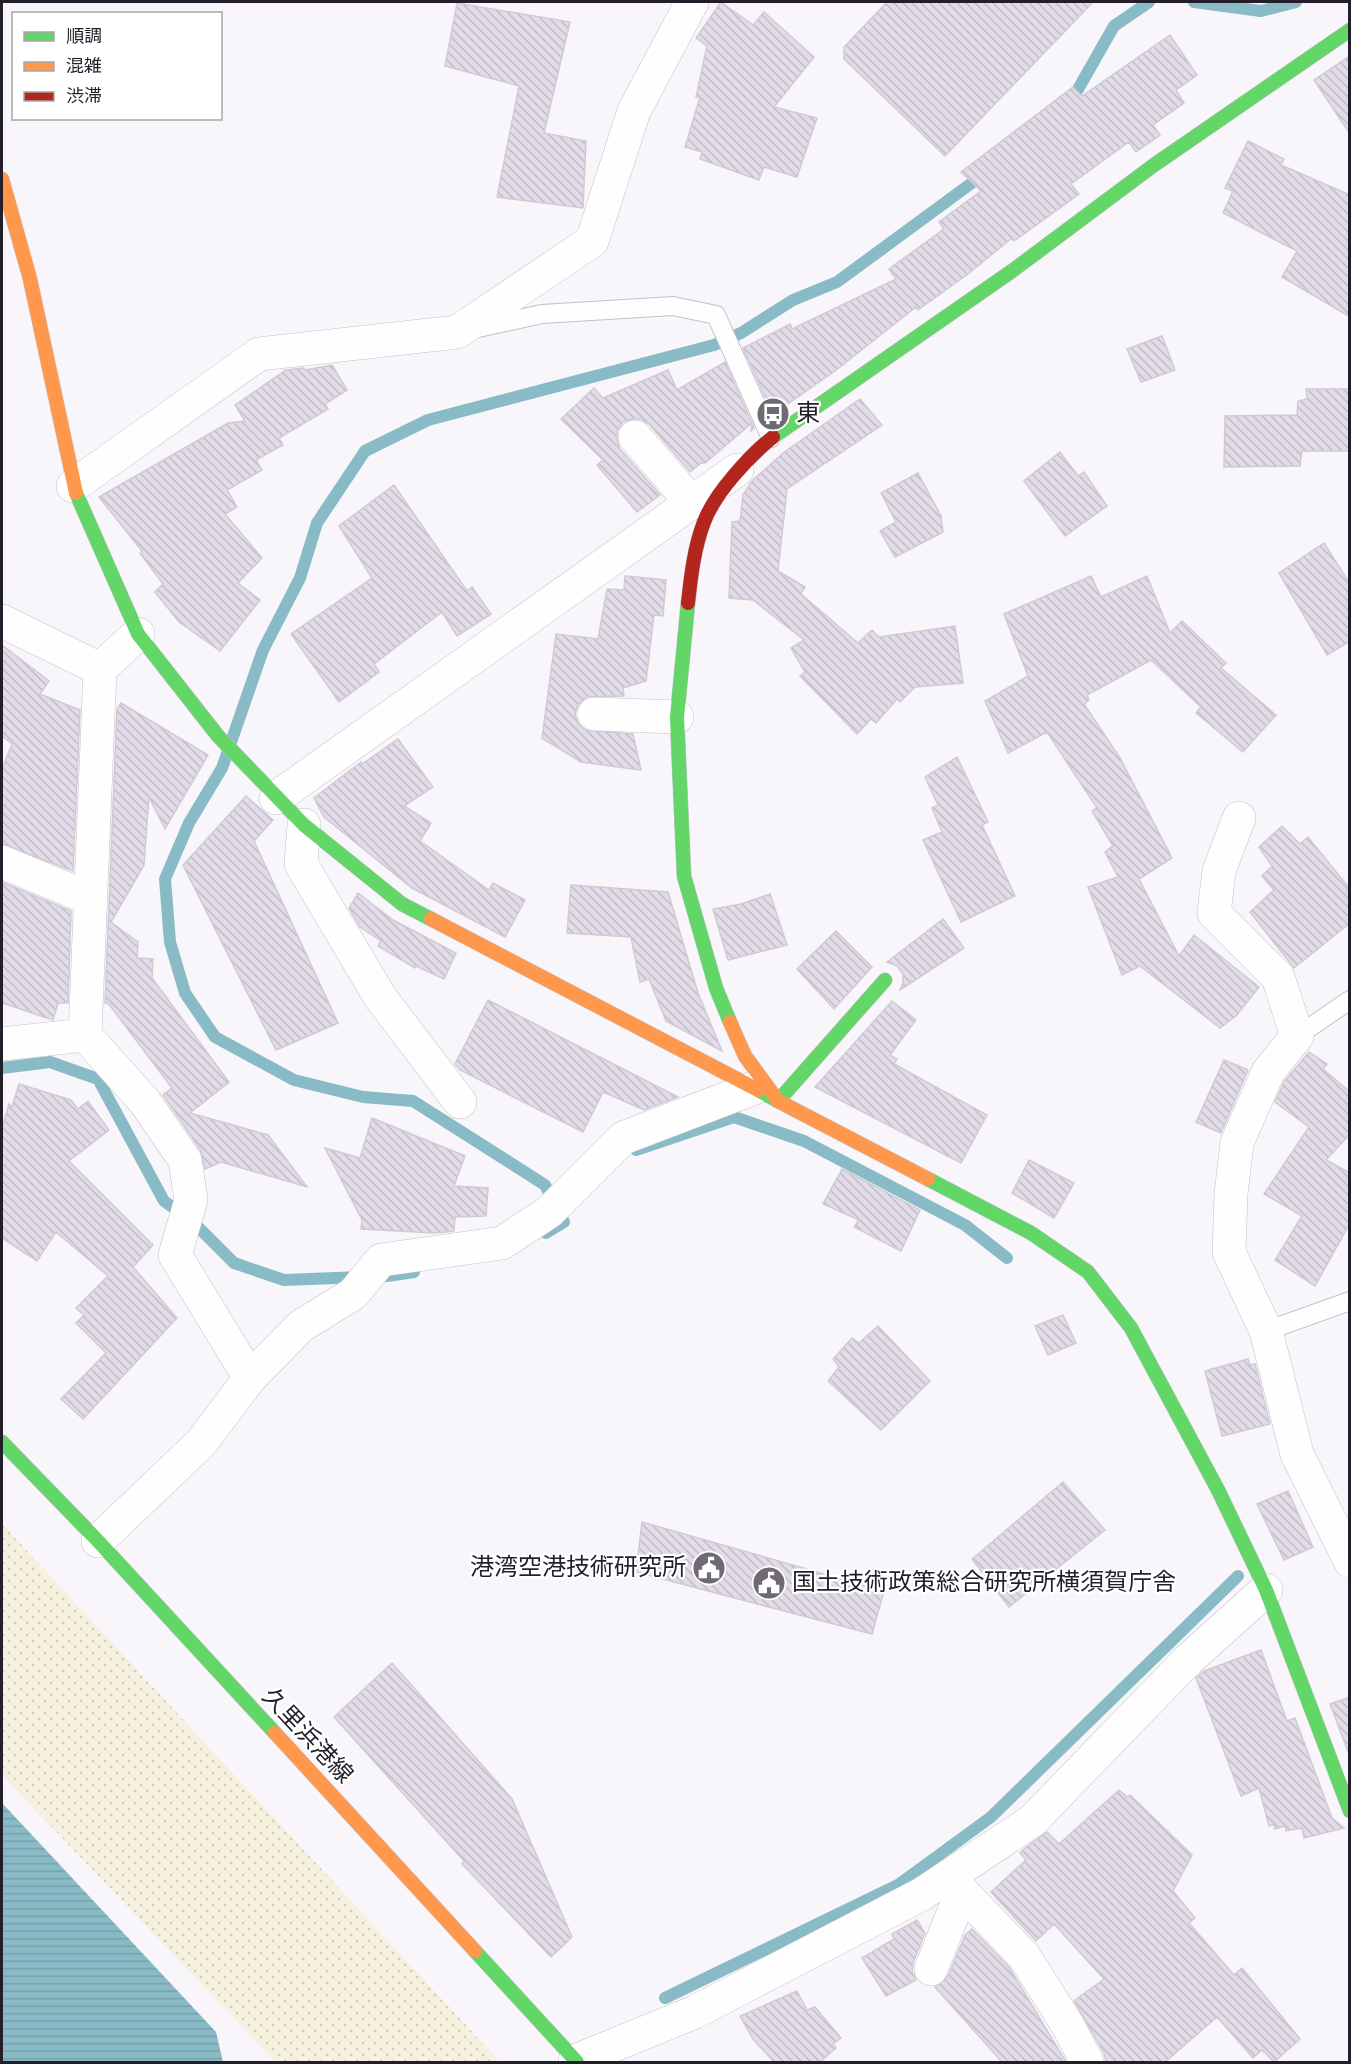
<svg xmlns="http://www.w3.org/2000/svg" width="1351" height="2064" viewBox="0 0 1351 2064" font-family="'Alegreya Sans','Noto Sans JP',sans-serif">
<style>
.sand{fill:url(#sand-dots)}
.water{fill:url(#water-rules)}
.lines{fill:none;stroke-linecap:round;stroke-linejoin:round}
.stream{stroke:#89bbc6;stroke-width:12}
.building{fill:url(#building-back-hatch);stroke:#cfcbd3;stroke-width:1.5}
.lane-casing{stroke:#c4c0c8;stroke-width:20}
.street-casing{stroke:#c4c0c8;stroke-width:34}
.fast-casing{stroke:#c4c0c8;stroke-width:15}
.slow-casing{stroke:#c4c0c8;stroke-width:15}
.jam-casing{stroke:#c4c0c8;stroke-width:15}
.lane{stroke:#fefefe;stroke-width:18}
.street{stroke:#fefefe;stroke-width:33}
.fast{stroke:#63d668;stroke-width:14}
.slow{stroke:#ff974d;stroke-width:14}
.jam{stroke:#b3261e;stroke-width:14}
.labels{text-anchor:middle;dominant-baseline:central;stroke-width:4.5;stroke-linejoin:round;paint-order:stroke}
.poi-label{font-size:24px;fill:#231e29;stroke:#fff;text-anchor:start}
.street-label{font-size:24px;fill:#231e29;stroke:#fff}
</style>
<defs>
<pattern id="sand-dots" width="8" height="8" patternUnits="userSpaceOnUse" patternTransform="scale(1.5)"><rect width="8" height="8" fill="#f6f0de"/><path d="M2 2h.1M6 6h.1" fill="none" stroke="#d3cdbe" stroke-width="1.8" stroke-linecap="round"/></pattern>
<pattern id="water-rules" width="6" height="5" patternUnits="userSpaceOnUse" patternTransform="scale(1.5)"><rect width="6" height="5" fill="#89bbc6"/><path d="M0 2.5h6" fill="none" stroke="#76a0aa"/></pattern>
<pattern id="building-back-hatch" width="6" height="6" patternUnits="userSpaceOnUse" patternTransform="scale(1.5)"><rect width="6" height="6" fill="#e2dce9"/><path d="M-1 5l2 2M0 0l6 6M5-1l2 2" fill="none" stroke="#c2bcc8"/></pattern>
</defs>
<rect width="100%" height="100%" fill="#f8f5fb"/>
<path class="sand" d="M 2,1524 L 500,2062 L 276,2062 L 2,1775 Z"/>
<path class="water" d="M 2,1803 L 216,2032 L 223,2062 L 2,2062 Z"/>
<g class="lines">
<path class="stream" d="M 1194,2 L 1261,11 L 1296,2
M 1069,105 L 1114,26 L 1149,2
M 2,1068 L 50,1062 L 98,1079 L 164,1201 L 193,1222 L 234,1263 L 284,1280 L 387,1276 L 414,1272
M 636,1150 L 734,1117 L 804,1141 L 965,1225 L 1007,1258
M 546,1233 L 564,1222 L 545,1185 L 413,1101 L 363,1097 L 294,1080 L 215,1037 L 185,993 L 170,942 L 165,879 L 189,823 L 222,768 L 263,650 L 300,578 L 317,523 L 365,451 L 428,420 L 714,345 L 741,333 L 793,300 L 837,282 L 984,174
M 665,1998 L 898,1885 L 991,1817 L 1238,1576"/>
</g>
<path class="building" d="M 721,2 L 753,25 L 764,12 L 814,57 L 774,107 L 817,118 L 797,177 L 764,167 L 759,180 L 700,159 L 702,152 L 685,147 L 700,97 L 696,97 L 707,46 L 696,38 Z
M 887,2 L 1093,2 L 945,156 L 844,59 L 844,47 Z
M 457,3 L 570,22 L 544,133 L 586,141 L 583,208 L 497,197 L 519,86 L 445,66 Z
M 1170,35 L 1197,75 L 1176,90 L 1184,103 L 1153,125 L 1160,135 L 1136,152 L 1129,142 L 1071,184 L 1079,194 L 1014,241 L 1012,238 L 968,274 L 918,310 L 916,307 L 835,371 L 773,414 L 743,348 L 790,324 L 792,329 L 896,279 L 889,269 L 944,229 L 939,222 L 981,191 L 961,172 L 1073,87 L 1082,96 Z
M 1350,56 L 1350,134 L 1314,80 Z
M 1248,141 L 1284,159 L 1281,165 L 1350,195 L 1350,317 L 1282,277 L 1297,251 L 1223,213 L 1233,191 L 1225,188 Z
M 1162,336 L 1175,370 L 1141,382 L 1127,349 Z
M 725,362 L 754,428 L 751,431 L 752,423 L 705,463 L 701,463 L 690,472 L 649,424 L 641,419 L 632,419 L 623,422 L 617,431 L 617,440 L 620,449 L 660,495 L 637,512 L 597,465 L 603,460 L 561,419 L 594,388 L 603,398 L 668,370 L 677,390 Z
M 332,365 L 347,390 L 325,404 L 328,409 L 279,438 L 283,445 L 256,460 L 262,470 L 227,490 L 237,507 L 225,514 L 262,558 L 238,583 L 260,600 L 220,651 L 179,622 L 155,592 L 163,584 L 140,553 L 142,551 L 99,497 L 228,423 L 245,421 L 235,405 L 286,370 L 304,368 L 305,370 Z
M 1306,389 L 1350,389 L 1350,451 L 1302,451 L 1300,466 L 1224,467 L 1225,416 L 1297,415 L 1298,401 L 1307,399 Z
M 860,399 L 882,425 L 787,489 L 778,571 L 805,587 L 801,594 L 858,643 L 872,630 L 879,637 L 955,626 L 963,683 L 915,687 L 900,702 L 897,699 L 876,723 L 871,719 L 857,734 L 800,676 L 805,672 L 791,648 L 804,640 L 753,600 L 729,598 L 732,522 L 740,521 L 743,495 L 752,481 L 783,453 Z
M 1060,452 L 1078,476 L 1084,472 L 1107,506 L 1065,536 L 1024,481 Z
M 918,473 L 941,516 L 943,532 L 895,557 L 880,531 L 896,522 L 881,493 Z
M 394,485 L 467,591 L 472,587 L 491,614 L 457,636 L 442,612 L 374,664 L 379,672 L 339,702 L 291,634 L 372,578 L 339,526 Z
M 1324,543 L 1350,584 L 1350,641 L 1327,655 L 1279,573 Z
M 625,576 L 666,580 L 663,616 L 654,615 L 646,681 L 623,688 L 624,696 L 586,697 L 578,705 L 575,714 L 578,723 L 585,730 L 633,734 L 641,770 L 581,762 L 542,738 L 556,634 L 598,639 L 607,589 L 624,590 Z
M 1091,576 L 1101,597 L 1147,576 L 1170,633 L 1182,621 L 1226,663 L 1221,668 L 1276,715 L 1243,752 L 1196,713 L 1201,707 L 1151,660 L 1087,695 L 1089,700 L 1084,704 L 1120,758 L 1172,858 L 1139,879 L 1179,956 L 1194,935 L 1259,987 L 1236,1016 L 1220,1028 L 1140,966 L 1122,975 L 1088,887 L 1118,877 L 1105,852 L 1113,846 L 1092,811 L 1097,808 L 1047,732 L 1008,753 L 985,701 L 1028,676 L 1004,614 Z
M 2,645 L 49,681 L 40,694 L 80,710 L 73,871 L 2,844 L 2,769 L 12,744 L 2,736 Z
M 121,703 L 208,755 L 165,829 L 149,797 L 144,865 L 111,922 L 138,942 L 137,958 L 153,959 L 152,978 L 229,1082 L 190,1113 L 268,1135 L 307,1187 L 221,1162 L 205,1169 L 200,1149 L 163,1095 L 172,1088 L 108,1003 L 105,1003 L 117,709 Z
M 398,739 L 433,787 L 404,806 L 431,823 L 420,841 L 489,890 L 493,883 L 525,900 L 505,937 L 412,888 L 324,817 L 314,798 L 361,762 L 362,764 Z
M 957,757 L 988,822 L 982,825 L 1015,896 L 961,922 L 923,840 L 942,832 L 932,808 L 938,805 L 925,777 Z
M 246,796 L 273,820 L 254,841 L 338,1023 L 276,1050 L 183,865 Z
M 1282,826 L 1300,844 L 1308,837 L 1350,889 L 1350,923 L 1294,968 L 1250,912 L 1274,890 L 1262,876 L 1272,866 L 1259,847 Z
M 2,882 L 71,911 L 68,1003 L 58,1003 L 53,1020 L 2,1003 Z
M 571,885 L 668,892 L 698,993 L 722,1051 L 666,1021 L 649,979 L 640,982 L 631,937 L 567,933 Z
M 358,893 L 393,920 L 456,953 L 444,979 L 416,966 L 415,968 L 378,946 L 381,941 L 360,927 L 349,908 Z
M 770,894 L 787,945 L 728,960 L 713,909 L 741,904 Z
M 943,919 L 964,948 L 900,990 L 903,983 L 903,974 L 897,966 L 887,962 Z
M 836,931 L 872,967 L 834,1009 L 797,969 Z
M 488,1000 L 678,1097 L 644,1110 L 603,1092 L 583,1132 L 460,1070 L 455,1064 Z
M 892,1001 L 916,1020 L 890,1055 L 897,1059 L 894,1064 L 987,1115 L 961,1163 L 815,1087 Z
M 1309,1052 L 1327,1064 L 1323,1069 L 1350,1092 L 1350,1134 L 1326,1160 L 1350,1173 L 1350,1223 L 1315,1286 L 1275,1260 L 1302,1216 L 1264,1194 L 1309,1127 L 1275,1102 L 1284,1082 Z
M 1224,1060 L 1248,1070 L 1221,1133 L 1196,1122 Z
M 19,1084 L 71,1100 L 78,1109 L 88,1101 L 109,1130 L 69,1161 L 153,1245 L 133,1267 L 177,1318 L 83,1419 L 61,1399 L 106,1353 L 76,1323 L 84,1315 L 76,1308 L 108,1276 L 56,1232 L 37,1261 L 2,1238 L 2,1128 L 9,1104 L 12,1107 Z
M 372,1118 L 465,1156 L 454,1186 L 488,1188 L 486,1216 L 455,1217 L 454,1231 L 435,1233 L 361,1229 L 362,1220 L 325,1148 L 360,1158 Z
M 1029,1160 L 1074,1183 L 1054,1218 L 1012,1193 Z
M 842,1169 L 920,1210 L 901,1251 L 854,1227 L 859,1220 L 823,1204 Z
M 1063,1315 L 1076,1343 L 1048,1355 L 1035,1326 Z
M 878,1326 L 930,1381 L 881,1430 L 828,1381 L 839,1367 L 833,1359 L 852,1338 L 859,1343 Z
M 1248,1359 L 1250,1365 L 1255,1364 L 1270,1424 L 1222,1436 L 1205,1371 Z
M 1063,1482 L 1105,1530 L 1009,1607 L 972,1559 Z
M 1288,1491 L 1313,1547 L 1284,1560 L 1257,1504 Z
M 642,1522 L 884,1591 L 872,1634 L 636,1572 Z
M 1261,1650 L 1287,1721 L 1295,1718 L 1332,1818 L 1344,1828 L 1304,1838 L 1302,1828 L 1286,1831 L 1285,1826 L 1275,1829 L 1274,1824 L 1269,1826 L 1259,1788 L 1241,1796 L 1196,1678 L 1204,1671 Z
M 392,1663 L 512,1799 L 572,1937 L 551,1957 L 462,1864 L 464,1861 L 334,1717 Z
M 1350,1697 L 1350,1757 L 1330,1704 Z
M 1119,1790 L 1127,1797 L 1130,1795 L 1192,1855 L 1173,1891 L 1195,1918 L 1189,1923 L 1234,1975 L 1242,1968 L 1300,2039 L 1274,2062 L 1262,2050 L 1253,2058 L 1217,2017 L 1165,2062 L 1106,2062 L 1104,2053 L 1074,2001 L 1104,1979 L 1054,1924 L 1036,1941 L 991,1892 L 1026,1860 L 1020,1853 L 1024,1849 L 1047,1832 L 1059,1844 Z
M 917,1920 L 925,1933 L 913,1963 L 912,1971 L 916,1980 L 886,1996 L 862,1958 L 894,1939 L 892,1934 Z
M 972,1929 L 1009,1967 L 1066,2062 L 1002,2062 L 935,1987 L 948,1976 L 965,1935 Z
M 797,1991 L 807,2010 L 815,2007 L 841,2038 L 833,2044 L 836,2048 L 820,2062 L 774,2062 L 753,2039 L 740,2016 Z"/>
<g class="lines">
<defs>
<path id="lane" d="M 478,328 L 542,314 L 673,306 L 716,315 L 771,438
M 1297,1036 L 1350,1000
M 1266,1331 L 1350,1301"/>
<path id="street" d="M 635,437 L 691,502
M 73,486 L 259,354 L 457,332 L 592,241 L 634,111 L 692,2
M 2,621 L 100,669 L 138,634
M 594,714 L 677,717
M 276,798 L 737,470
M 1239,818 L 1219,871 L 1214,913 L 1278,977 L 1297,1036 L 1268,1072 L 1237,1143 L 1231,1194 L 1229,1252 L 1266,1331 L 1297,1454 L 1350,1561
M 304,825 L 301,864 L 380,997 L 460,1102
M 2,862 L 91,899
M 2,1044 L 85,1035
M 250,1378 L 301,1326 L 353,1294 L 381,1260 L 502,1243 L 549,1212 L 623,1138 L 754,1088
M 98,1541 L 201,1443 L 250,1378 L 175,1255 L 191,1200 L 185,1160 L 145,1102 L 85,1035 L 100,669
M 948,1877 L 1024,1956 L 1067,2024 L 1087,2062
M 931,1969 L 962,1891
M 575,2061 L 695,2012 L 922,1894 L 1032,1821 L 1188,1660 L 1266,1590"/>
<path id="fast" d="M 773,437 L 1012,271 L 1154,165 L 1350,30
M 76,493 L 138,634 L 218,736 L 304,825 L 402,904 L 431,919
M 688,603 L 677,717 L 684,876 L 716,988 L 730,1022
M 758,1090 L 778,1101 L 885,980
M 928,1179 L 1031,1233 L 1088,1272 L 1131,1328 L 1218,1490 L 1266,1590 L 1350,1811
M 2,1442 L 98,1541 L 275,1733
M 475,1951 L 577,2062"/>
<path id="slow" d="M 2,179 L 30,279 L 76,493
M 431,919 L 758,1090
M 730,1022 L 745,1056 L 778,1101 L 928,1179
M 275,1733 L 475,1951"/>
<path id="jam" d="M 688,603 C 691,576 694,548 704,522 C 714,494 750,455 773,437"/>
</defs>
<use href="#lane" class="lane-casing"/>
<use href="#street" class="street-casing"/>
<use href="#fast" class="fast-casing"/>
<use href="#slow" class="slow-casing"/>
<use href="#jam" class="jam-casing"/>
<use href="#lane" class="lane"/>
<use href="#street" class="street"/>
<use href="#fast" class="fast"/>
<use href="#slow" class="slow"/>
<use href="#jam" class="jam"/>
</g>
<defs>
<symbol id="bus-disc" viewBox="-11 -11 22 22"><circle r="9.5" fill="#6e6972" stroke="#fff"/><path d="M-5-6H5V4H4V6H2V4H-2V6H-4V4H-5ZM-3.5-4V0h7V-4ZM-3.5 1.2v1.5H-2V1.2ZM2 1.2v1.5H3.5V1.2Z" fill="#fff"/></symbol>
<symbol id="civic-disc" viewBox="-11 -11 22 22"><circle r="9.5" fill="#6e6972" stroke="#fff"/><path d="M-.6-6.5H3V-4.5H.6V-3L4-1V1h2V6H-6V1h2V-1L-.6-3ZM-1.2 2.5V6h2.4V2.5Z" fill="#fff"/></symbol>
</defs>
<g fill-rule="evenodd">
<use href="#bus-disc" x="754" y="395" width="38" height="38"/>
<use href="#civic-disc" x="690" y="1549" width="38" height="38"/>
<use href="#civic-disc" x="750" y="1564" width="38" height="38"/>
</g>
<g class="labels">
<g class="poi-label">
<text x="796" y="414">東</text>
<text x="686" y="1568" text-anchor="end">港湾空港技術研究所</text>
<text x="792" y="1583">国土技術政策総合研究所横須賀庁舎</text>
</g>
<g class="street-label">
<text transform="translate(307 1736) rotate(47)">久里浜港線</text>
</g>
</g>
<rect width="1351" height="2064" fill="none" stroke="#231e29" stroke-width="6"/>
<rect x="12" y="12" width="210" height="108" fill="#ffffff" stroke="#a7a5a9" stroke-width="1.5"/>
<rect x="24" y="32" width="30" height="9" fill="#63d668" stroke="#a7a5a9" stroke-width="1.5"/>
<text x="66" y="42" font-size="18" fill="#231e29">順調</text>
<rect x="24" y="62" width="30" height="9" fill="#ff974d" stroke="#a7a5a9" stroke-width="1.5"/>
<text x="66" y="72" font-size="18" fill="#231e29">混雑</text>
<rect x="24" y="92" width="30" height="9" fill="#b3261e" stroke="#a7a5a9" stroke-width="1.5"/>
<text x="66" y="102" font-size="18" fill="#231e29">渋滞</text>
</svg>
